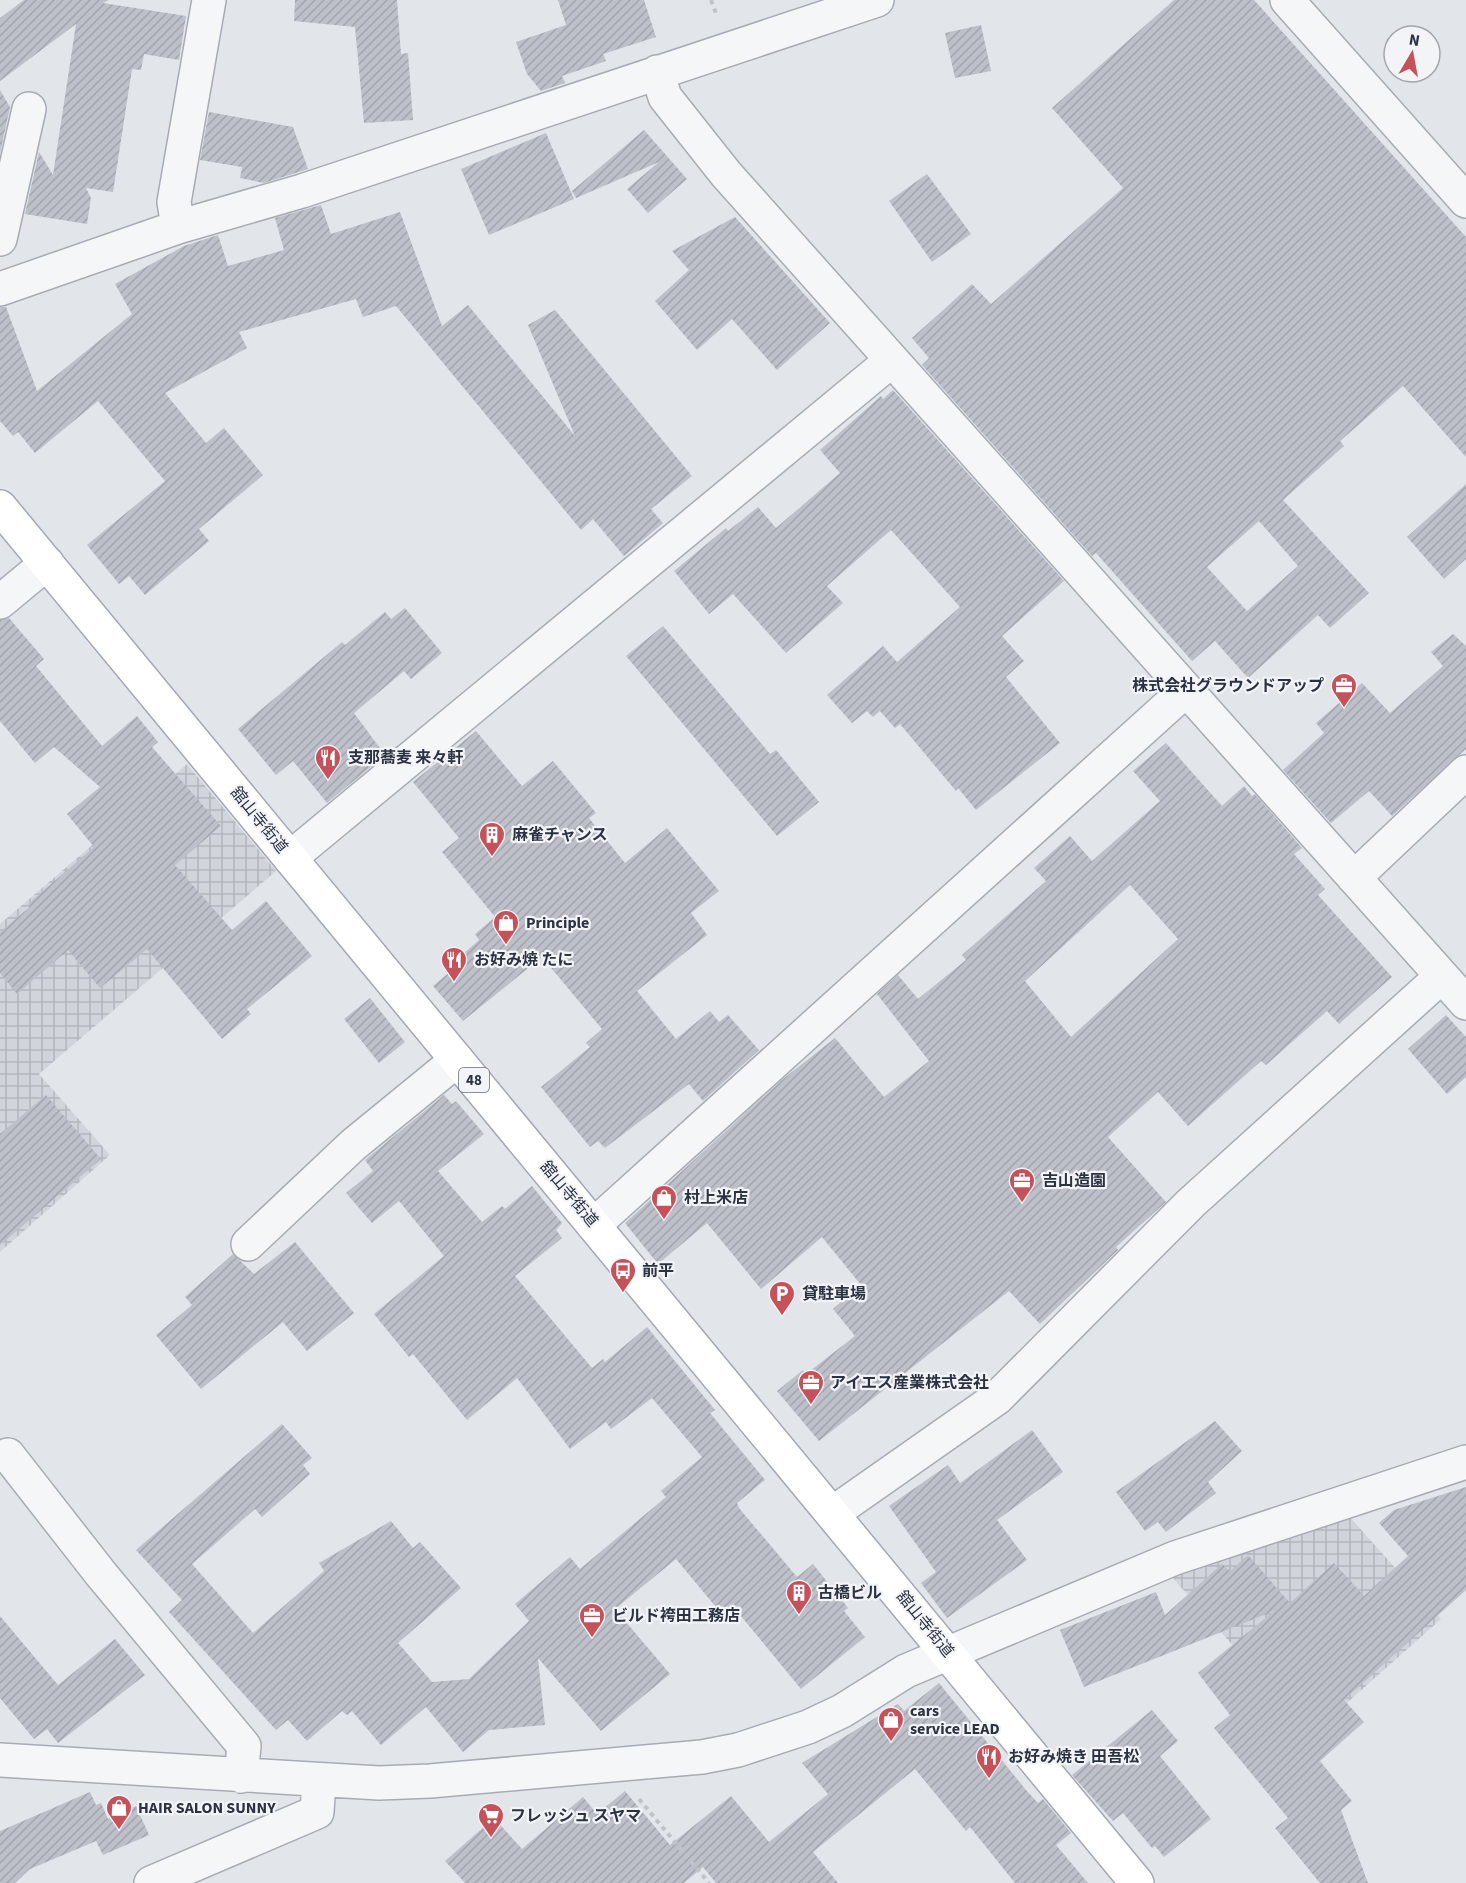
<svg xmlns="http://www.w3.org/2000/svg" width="1466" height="1883" viewBox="0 0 1466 1883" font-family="'Source Sans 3','Noto Sans JP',sans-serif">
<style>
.industrial{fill:url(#industrial-grid)}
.building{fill:url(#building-hatch);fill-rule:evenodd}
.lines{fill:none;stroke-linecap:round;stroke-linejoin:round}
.minor-casing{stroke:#a7acb4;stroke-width:36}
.major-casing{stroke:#a2a8b4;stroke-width:36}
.path{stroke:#c0c3c8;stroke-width:4;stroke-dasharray:4.5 4.5;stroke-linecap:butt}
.minor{stroke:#f5f6f8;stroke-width:33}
.major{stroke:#fff;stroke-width:33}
.labels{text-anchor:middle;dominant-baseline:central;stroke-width:4.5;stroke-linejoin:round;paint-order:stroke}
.shield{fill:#f2f4f7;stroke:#676c77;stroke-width:1.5}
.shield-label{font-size:15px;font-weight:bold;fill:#2b3240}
.poi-label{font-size:16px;font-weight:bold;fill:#2b3240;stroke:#f2f4f7;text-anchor:start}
.street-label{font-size:16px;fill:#2b3240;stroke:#f2f4f7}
</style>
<defs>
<pattern id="industrial-grid" width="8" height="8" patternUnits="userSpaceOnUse" patternTransform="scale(1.5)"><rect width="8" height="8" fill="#d1d4db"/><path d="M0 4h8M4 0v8" fill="none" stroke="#b4b6bd"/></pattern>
<pattern id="building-hatch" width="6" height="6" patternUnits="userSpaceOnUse" patternTransform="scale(1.5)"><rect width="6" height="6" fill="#bdc0c9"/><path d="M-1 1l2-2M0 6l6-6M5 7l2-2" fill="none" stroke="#a3a5ae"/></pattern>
</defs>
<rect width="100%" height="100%" fill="#e2e5ea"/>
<path class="industrial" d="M 187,764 L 276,871 L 39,1074 L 110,1155 L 0,1252 L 0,924 Z
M 1347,1514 L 1441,1619 L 1312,1734 L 1170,1575 Z"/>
<path class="building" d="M 24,0 L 108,0 L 103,3 L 186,16 L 179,60 L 144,54 L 141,70 L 132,69 L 113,192 L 86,188 L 91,198 L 87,224 L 25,214 L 39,152 L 53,175 L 76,24 L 0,81 L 0,18 Z
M 295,0 L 397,0 L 401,54 L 408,53 L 413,120 L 364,123 L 355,27 L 294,21 Z
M 558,0 L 644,0 L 656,37 L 603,54 L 606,61 L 562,76 L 565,83 L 541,91 L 527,74 L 516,42 L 566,25 Z
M 1174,0 L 1254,0 L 1466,237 L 1466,457 L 1403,386 L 1340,441 L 1344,446 L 1283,500 L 1369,593 L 1330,628 L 1318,615 L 1248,678 L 1215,641 L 1192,661 L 1096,553 L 1092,556 L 922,365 L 929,358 L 912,338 L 972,284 L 991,304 L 1123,188 L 1052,108 ZM 1259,521 L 1298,566 L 1247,611 L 1207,567 Z
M 981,25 L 991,71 L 955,78 L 945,33 Z
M 0,90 L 10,107 L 0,153 Z
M 209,112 L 293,127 L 308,169 L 264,183 L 240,178 L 242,167 L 200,160 Z
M 644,130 L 687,179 L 648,213 L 627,189 L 659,162 L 576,198 L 572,191 Z
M 546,133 L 574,199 L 489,235 L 461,169 Z
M 927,174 L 971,234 L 932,262 L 889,201 Z
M 321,205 L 331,234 L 400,212 L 442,326 L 468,305 L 575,436 L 528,325 L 555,310 L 692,476 L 651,509 L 663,523 L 624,556 L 593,519 L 581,530 L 396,306 L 363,317 L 356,299 L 239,332 L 247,348 L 165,393 L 206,443 L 224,428 L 263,475 L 199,529 L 209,541 L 145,595 L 129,576 L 119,584 L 87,545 L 165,481 L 98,401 L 35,453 L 18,432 L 13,436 L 0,421 L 0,307 L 6,307 L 37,391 L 132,314 L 115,284 L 184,246 L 218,235 L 228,266 L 284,250 L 275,218 Z
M 735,217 L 830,323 L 777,370 L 732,319 L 697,350 L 655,301 L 689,270 L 672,251 Z
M 893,390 L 1064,581 L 1002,636 L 1024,661 L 1006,677 L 1060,743 L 976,810 L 958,788 L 956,791 L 900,724 L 895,728 L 880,711 L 873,717 L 867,711 L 852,723 L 827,695 L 883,646 L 897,662 L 960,607 L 891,530 L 827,586 L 843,603 L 786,653 L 733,594 L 709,614 L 674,571 L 726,528 L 728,531 L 758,507 L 776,528 L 840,473 L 820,450 L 881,396 L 883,399 Z
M 1466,484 L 1466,559 L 1444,579 L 1407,537 Z
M 405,608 L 442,653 L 411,679 L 404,671 L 354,713 L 385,755 L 327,803 L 293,761 L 276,775 L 238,729 L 342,642 L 345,645 L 385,612 L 391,619 Z
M 9,618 L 44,659 L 36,666 L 102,746 L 137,716 L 158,742 L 152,747 L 221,826 L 175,865 L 232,930 L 266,901 L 312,956 L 247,1009 L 251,1014 L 222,1039 L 147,949 L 100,988 L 68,950 L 17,994 L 0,973 L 0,932 L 30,907 L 28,904 L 94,847 L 67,814 L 100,787 L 54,747 L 35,763 L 0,721 L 0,620 Z
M 663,626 L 770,754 L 776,750 L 819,802 L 777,836 L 626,656 Z
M 1453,634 L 1466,646 L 1466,749 L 1392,816 L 1369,791 L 1331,823 L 1283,770 L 1324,733 L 1316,723 L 1362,683 L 1390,713 L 1443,666 L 1431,652 Z
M 476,731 L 522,786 L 553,761 L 596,813 L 589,818 L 625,863 L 667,828 L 719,891 L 691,913 L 707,935 L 637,991 L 676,1039 L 710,1011 L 719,1022 L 728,1015 L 759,1050 L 703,1101 L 689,1084 L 605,1148 L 598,1141 L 590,1147 L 541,1087 L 590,1047 L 586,1043 L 602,1029 L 542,957 L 463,1021 L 433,986 L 465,959 L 462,955 L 479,940 L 475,934 L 495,917 L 442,852 L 459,838 L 413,782 Z
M 1166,743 L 1222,806 L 1244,786 L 1252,796 L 1255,794 L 1302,848 L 1294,854 L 1325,889 L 1318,895 L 1392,977 L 1339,1024 L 1327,1011 L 1266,1065 L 1261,1061 L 1188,1126 L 1158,1092 L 1108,1137 L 1166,1202 L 1116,1247 L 1118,1250 L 1040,1324 L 1009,1291 L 819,1441 L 777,1391 L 803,1370 L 806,1374 L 855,1336 L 833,1309 L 861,1285 L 822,1237 L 761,1289 L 707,1223 L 658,1264 L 625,1223 L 783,1079 L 835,1038 L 884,1097 L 929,1061 L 877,994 L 898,975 L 918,999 L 966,960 L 962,955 L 1046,881 L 1034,868 L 1070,836 L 1092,861 L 1160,801 L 1133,771 ZM 1130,885 L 1178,939 L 1071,1037 L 1025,981 Z
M 370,998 L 405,1042 L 379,1063 L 344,1019 Z
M 1446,1015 L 1466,1037 L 1466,1077 L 1447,1094 L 1408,1049 Z
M 46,1095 L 101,1159 L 0,1245 L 0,1134 Z
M 444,1095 L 452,1104 L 456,1101 L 484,1134 L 438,1171 L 482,1222 L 502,1206 L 505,1209 L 532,1186 L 562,1223 L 556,1230 L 562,1238 L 515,1276 L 592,1368 L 603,1359 L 605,1362 L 647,1327 L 715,1410 L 710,1413 L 765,1480 L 737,1503 L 739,1508 L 797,1577 L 813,1564 L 848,1608 L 844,1611 L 865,1637 L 801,1689 L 736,1610 L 725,1618 L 676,1559 L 615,1609 L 670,1674 L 601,1731 L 538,1658 L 545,1725 L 489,1730 L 463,1752 L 426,1707 L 381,1745 L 352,1711 L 347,1715 L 342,1711 L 307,1741 L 288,1720 L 276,1730 L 169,1612 L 182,1600 L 136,1550 L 282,1424 L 312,1458 L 303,1465 L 310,1474 L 262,1517 L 255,1509 L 192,1564 L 253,1633 L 324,1571 L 319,1563 L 391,1521 L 413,1548 L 420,1542 L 461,1588 L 398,1643 L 432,1682 L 469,1679 L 529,1621 L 515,1604 L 570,1557 L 580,1569 L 666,1497 L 661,1491 L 702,1457 L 652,1398 L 611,1429 L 606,1422 L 570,1449 L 517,1378 L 467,1420 L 413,1354 L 409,1357 L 374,1314 L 444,1256 L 399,1201 L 372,1223 L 346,1193 L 373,1171 L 365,1160 Z
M 295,1242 L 354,1313 L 307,1351 L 283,1322 L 201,1389 L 156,1335 L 192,1305 L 185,1297 L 233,1254 L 254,1274 Z
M 1215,1421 L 1242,1451 L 1208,1482 L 1216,1493 L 1166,1532 L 1158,1522 L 1145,1531 L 1116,1492 Z
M 1032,1430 L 1063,1472 L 997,1520 L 1027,1560 L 947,1618 L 921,1583 L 936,1572 L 889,1506 L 948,1465 L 960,1483 Z
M 1466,1487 L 1466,1590 L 1344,1700 L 1364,1722 L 1320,1761 L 1352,1801 L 1341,1810 L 1368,1883 L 1320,1883 L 1275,1828 L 1288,1818 L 1214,1728 L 1230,1715 L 1198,1673 L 1274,1611 L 1084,1687 L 1060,1630 L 1156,1592 L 1165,1615 L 1222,1564 L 1230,1571 L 1248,1555 L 1290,1603 L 1334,1563 L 1364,1596 L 1408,1556 L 1379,1523 L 1394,1510 Z
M 0,1616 L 58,1685 L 115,1639 L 145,1675 L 58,1743 L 47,1729 L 34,1739 L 0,1698 Z
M 939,1683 L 1026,1790 L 1038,1803 L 1043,1799 L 1071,1833 L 1056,1845 L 1088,1883 L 1015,1883 L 970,1827 L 966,1831 L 915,1769 L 813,1852 L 838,1883 L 716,1883 L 703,1867 L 684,1883 L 465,1883 L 445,1861 L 494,1818 L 522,1849 L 583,1797 L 597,1814 L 625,1791 L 670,1845 L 731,1796 L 769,1842 L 828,1794 L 802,1763 L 898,1704 L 904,1711 Z
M 1152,1710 L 1178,1741 L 1160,1756 L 1211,1819 L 1164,1857 L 1155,1846 L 1152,1848 L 1123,1813 L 1113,1821 L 1072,1775 Z
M 90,1792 L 96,1805 L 101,1803 L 108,1819 L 136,1806 L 149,1835 L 103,1855 L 96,1841 L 30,1869 L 15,1883 L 0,1883 L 0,1831 Z"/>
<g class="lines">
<defs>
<path id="minor" d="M 1287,0 L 1466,201
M 657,72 L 665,97 L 726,174 L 1466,1003
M 178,227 L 174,202 L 209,0
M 0,239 L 29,109
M 0,289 L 178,227 L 302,191 L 877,0
M 0,602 L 47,563
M 290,858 L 892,360
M 1354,878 L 1466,772
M 594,1225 L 1186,690
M 248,1244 L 353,1145 L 457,1060
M 8,1455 L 101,1574 L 244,1746 L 241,1776
M 833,1513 L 997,1398 L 1191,1203 L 1442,976
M 0,1760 L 379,1783 L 430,1781 L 702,1757 L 738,1750 L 808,1727 L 842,1711 L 906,1671 L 1175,1558 L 1466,1462
M 151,1883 L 317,1812 L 319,1781"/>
<path id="major" d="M 0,507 L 1137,1883"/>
</defs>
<use href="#minor" class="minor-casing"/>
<use href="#major" class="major-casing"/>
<path class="path" d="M 711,0 L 717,16
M 639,1799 L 709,1883"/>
<use href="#minor" class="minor"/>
<use href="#major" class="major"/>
</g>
<defs>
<symbol id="office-pin" viewBox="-11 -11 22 30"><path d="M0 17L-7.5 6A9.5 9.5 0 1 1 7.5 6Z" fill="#c5515a" stroke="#f2f4f7"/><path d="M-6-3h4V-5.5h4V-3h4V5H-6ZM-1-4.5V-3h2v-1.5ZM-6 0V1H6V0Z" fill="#fff"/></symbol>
<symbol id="restaurant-pin" viewBox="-11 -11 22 30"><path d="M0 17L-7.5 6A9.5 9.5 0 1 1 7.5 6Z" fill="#c5515a" stroke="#f2f4f7"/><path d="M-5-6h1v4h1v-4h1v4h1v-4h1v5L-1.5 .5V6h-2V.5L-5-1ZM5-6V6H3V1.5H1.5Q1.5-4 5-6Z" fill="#fff"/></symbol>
<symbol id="building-pin" viewBox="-11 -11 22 30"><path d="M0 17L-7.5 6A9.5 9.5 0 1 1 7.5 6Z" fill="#c5515a" stroke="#f2f4f7"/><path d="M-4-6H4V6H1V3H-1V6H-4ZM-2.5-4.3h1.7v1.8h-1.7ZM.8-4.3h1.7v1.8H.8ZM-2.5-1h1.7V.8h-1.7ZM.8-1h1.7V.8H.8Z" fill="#fff"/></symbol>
<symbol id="shop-pin" viewBox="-11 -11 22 30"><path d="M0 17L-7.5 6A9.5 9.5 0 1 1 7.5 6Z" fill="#c5515a" stroke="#f2f4f7"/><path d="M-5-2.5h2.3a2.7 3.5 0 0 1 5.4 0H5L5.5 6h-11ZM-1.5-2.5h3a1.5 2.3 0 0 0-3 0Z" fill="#fff"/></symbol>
<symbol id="bus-pin" viewBox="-11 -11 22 30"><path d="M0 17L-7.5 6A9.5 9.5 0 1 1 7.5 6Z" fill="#c5515a" stroke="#f2f4f7"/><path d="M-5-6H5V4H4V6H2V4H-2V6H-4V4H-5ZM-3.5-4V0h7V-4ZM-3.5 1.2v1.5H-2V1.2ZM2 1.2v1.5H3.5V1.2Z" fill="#fff"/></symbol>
<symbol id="parking-pin" viewBox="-11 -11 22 30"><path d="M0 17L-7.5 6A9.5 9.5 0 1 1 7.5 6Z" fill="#c5515a" stroke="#f2f4f7"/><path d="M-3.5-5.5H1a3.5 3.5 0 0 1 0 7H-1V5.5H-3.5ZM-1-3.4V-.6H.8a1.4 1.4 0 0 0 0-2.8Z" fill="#fff"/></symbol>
<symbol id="supermarket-pin" viewBox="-11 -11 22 30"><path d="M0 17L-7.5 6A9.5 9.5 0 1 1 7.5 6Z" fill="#c5515a" stroke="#f2f4f7"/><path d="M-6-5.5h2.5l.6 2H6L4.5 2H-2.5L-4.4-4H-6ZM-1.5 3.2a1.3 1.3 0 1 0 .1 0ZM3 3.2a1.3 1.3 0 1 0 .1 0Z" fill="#fff"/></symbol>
</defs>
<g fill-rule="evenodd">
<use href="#office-pin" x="1329" y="671" width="30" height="40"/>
<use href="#restaurant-pin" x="313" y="743" width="30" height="40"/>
<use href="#building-pin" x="477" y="820" width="30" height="40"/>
<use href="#shop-pin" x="491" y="908" width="30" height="40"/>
<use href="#restaurant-pin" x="439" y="945" width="30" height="40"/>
<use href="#office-pin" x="1007" y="1166" width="30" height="40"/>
<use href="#shop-pin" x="649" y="1183" width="30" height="40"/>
<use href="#bus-pin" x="608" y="1256" width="30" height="40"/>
<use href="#parking-pin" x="767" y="1279" width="30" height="40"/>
<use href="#office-pin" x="796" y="1368" width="30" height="40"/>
<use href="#building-pin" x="784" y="1578" width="30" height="40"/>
<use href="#office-pin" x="577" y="1601" width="30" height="40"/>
<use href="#shop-pin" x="876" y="1705" width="30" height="40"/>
<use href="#restaurant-pin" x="974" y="1742" width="30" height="40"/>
<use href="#shop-pin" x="104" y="1793" width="30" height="40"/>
<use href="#supermarket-pin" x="476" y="1801" width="30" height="40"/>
</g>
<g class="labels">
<rect class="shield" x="459" y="1068" width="30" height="24" rx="4.5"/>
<g class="shield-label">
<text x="474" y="1080">48</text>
</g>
<g class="poi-label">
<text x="1324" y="686" text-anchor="end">株式会社グラウンドアップ</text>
<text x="348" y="758">支那蕎麦 来々軒</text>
<text x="512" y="835">麻雀チャンス</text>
<text x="526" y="923">Principle</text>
<text x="474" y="960">お好み焼 たに</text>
<text x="1042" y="1181">吉山造園</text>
<text x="684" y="1198">村上米店</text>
<text x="642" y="1271">前平</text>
<text x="802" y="1294">貸駐車場</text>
<text x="830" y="1383">アイエス産業株式会社</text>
<text x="818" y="1593">古橋ビル</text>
<text x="612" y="1616">ビルド袴田工務店</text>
<text x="910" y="1711">cars<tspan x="910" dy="18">service LEAD</tspan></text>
<text x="1008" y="1757">お好み焼き 田吾松</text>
<text x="138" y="1808">HAIR SALON SUNNY</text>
<text x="510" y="1816">フレッシュ スヤマ</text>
</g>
<g class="street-label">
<text transform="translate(259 820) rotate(51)">舘山寺街道</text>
<text transform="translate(569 1194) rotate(50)">舘山寺街道</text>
<text transform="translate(925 1624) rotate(51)">舘山寺街道</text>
</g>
</g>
<g transform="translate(1412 54) rotate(10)"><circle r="28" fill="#f2f4f7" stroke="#a2a6ae" stroke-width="1.5"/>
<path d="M0-4.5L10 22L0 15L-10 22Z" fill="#c5515a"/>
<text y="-9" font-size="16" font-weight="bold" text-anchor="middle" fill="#2b3240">N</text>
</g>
</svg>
